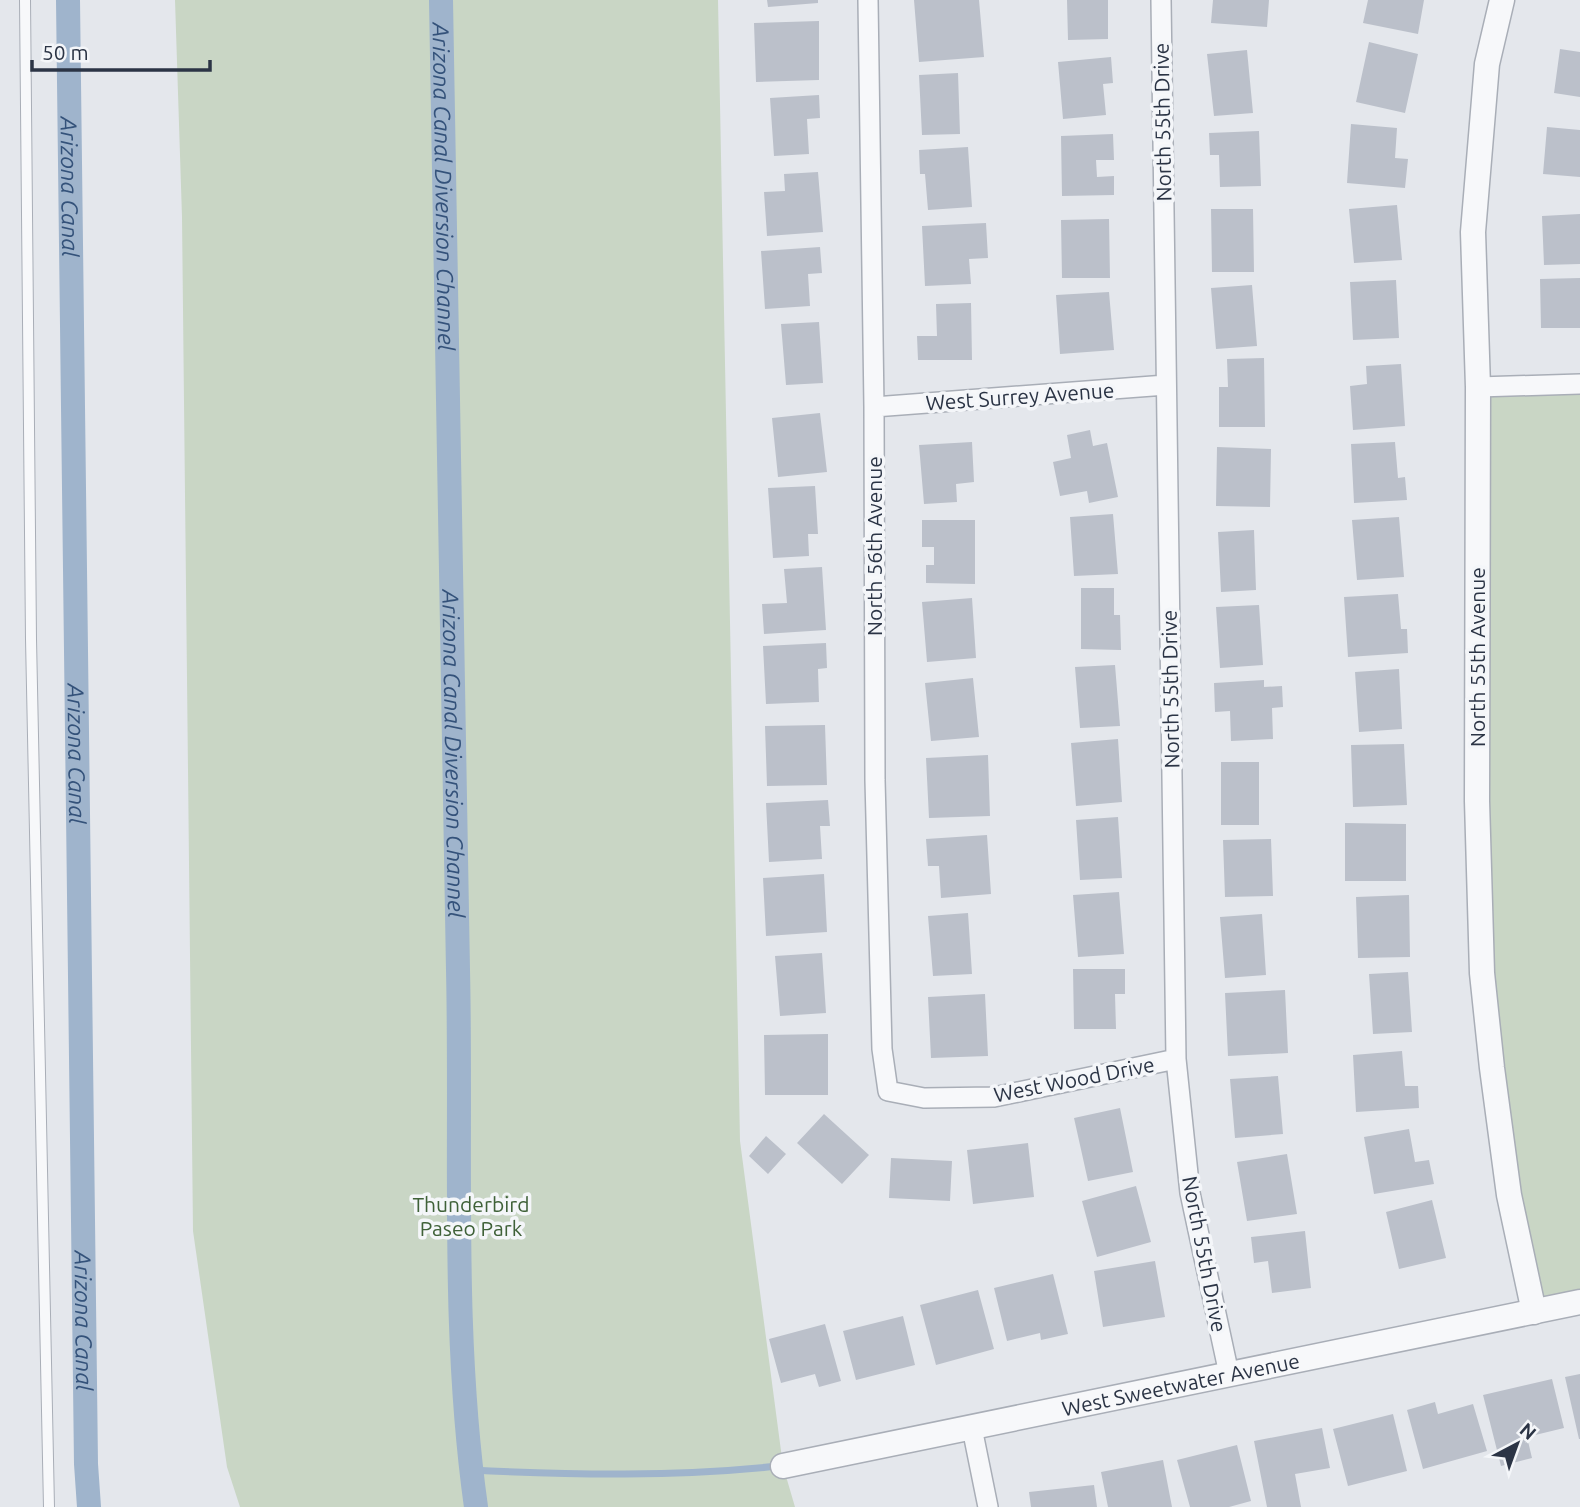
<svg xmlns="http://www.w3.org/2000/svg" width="1580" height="1507" viewBox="0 0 1580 1507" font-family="Ubuntu,sans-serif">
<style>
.green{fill:#c9d6c5}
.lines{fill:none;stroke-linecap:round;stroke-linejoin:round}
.stream{stroke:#9fb4cc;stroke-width:7}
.canal{stroke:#9fb4cc;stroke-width:24}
.building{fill:#bbc0ca}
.service-casing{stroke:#a9aeb7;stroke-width:12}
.minor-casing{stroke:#a9aeb7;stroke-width:22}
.tertiary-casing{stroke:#a9aeb7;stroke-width:27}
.service{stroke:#f7f8fa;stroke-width:10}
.minor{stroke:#f7f8fa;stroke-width:19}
.tertiary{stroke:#f7f8fa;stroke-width:24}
.labels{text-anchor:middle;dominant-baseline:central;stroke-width:7;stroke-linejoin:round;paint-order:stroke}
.street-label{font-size:21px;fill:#2b3445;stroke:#f4f6f9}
.park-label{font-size:21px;fill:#3f6138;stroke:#f4f6f9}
.water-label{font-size:23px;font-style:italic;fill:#34527a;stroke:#f4f6f9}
</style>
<rect width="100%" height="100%" fill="#e4e7ec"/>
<path class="green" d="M 175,0 L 718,0 L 740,1141 L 783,1466 L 795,1507 L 240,1507 L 227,1467 L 193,1231 L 182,217 Z
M 1580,384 L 1580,1302 L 1534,1312 L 1492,1068 L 1478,387 Z"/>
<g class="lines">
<path class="stream" d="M 471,1470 C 574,1475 676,1477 778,1466"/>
<g class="canal">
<path id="s1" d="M 68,0 L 86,1464 L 89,1507"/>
<path id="s2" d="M 441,0 C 447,323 452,647 458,970 C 462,1149 451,1329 476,1507"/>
</g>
</g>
<path class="building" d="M 767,0 L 818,0 L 818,3 L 768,7 Z
M 914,0 L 979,0 L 984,57 L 919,62 Z
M 1067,0 L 1108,0 L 1108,39 L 1068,40 Z
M 1213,0 L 1269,0 L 1267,27 L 1211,23 Z
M 1368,0 L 1424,0 L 1418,34 L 1363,23 Z
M 819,21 L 819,80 L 756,82 L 754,23 Z
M 1369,42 L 1418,54 L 1405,113 L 1356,102 Z
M 1560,49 L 1580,52 L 1580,97 L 1554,93 Z
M 1247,50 L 1253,113 L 1214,116 L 1207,54 Z
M 1111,57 L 1113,83 L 1103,84 L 1106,115 L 1063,119 L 1058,62 Z
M 958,73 L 960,134 L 922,135 L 919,75 Z
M 819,95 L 820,118 L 807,119 L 809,154 L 774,156 L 770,98 Z
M 1351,124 L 1397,128 L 1395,158 L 1408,159 L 1405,188 L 1347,183 Z
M 1547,127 L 1580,130 L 1580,177 L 1543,174 Z
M 1259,131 L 1261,186 L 1220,187 L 1219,155 L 1210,155 L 1209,133 Z
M 1113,134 L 1114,160 L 1096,160 L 1097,177 L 1114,176 L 1114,195 L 1062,196 L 1061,136 Z
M 968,147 L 972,207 L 928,210 L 925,174 L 920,174 L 919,150 Z
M 818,172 L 823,232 L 767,236 L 764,192 L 785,191 L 784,174 Z
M 1397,205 L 1402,260 L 1354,263 L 1349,209 Z
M 1211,209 L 1253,209 L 1254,272 L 1212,272 Z
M 1580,214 L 1580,264 L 1544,265 L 1542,216 Z
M 1109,219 L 1110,278 L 1062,278 L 1061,220 Z
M 986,223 L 988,258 L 969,259 L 971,284 L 925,286 L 922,226 Z
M 820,247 L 822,273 L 808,274 L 810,306 L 765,309 L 761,251 Z
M 1580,278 L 1580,328 L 1541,328 L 1540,279 Z
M 1396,280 L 1399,338 L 1353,340 L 1350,282 Z
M 1252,285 L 1257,346 L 1216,349 L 1211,288 Z
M 1109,292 L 1114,350 L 1060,354 L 1056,295 Z
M 971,303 L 972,360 L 918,360 L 917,336 L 937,336 L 936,304 Z
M 819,322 L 823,383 L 786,385 L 781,324 Z
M 1264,358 L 1265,427 L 1219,427 L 1219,387 L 1228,387 L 1227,359 Z
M 1401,364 L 1405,426 L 1353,430 L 1350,386 L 1367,384 L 1366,366 Z
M 820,413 L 827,472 L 778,477 L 772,418 Z
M 1090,430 L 1093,446 L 1107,443 L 1118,497 L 1089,503 L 1087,491 L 1060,496 L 1053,462 L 1071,458 L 1067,435 Z
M 972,442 L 974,482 L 956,484 L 957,502 L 924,504 L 919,445 Z
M 1395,442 L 1398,478 L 1405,477 L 1407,500 L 1354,503 L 1351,444 Z
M 1217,447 L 1271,449 L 1270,507 L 1216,506 Z
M 815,486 L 818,534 L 808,534 L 809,556 L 773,558 L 768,488 Z
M 1113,514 L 1118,574 L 1074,576 L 1070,517 Z
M 1399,517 L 1404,577 L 1357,580 L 1352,520 Z
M 922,520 L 975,520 L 975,584 L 926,583 L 926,565 L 934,565 L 934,547 L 922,547 Z
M 1254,530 L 1256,590 L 1221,592 L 1218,532 Z
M 822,567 L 826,630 L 764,634 L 762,604 L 787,603 L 784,569 Z
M 1081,588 L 1114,588 L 1114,615 L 1120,615 L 1121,650 L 1081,649 Z
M 1398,594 L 1401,629 L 1407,629 L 1408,653 L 1348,657 L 1344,597 Z
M 972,598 L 976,658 L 927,662 L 922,602 Z
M 1259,605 L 1263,665 L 1220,668 L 1216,607 Z
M 826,643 L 827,668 L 818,669 L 819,702 L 766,704 L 763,646 Z
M 1115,665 L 1120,726 L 1080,728 L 1075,667 Z
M 1399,669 L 1402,729 L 1359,732 L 1355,672 Z
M 973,678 L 979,737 L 931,741 L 925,683 Z
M 1264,680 L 1264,687 L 1282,686 L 1283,707 L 1272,708 L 1273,739 L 1231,741 L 1230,711 L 1215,712 L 1214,683 Z
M 825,725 L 827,785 L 767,786 L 765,726 Z
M 1118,739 L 1122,802 L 1076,806 L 1071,743 Z
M 1404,744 L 1407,805 L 1353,807 L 1351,745 Z
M 988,755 L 990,816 L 929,818 L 926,758 Z
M 1221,762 L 1259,762 L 1259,825 L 1221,825 Z
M 828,800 L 830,826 L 820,826 L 822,859 L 769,862 L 766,803 Z
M 1118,817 L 1122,878 L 1080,880 L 1076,820 Z
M 1345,823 L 1406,824 L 1406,881 L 1345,881 Z
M 987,835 L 991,894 L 941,898 L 939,866 L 928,866 L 926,839 Z
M 1271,839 L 1273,896 L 1225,897 L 1223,840 Z
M 824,874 L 827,932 L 766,936 L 763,878 Z
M 1119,892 L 1124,954 L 1078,957 L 1073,895 Z
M 1409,895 L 1410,957 L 1358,958 L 1356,897 Z
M 968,913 L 972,974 L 933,976 L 928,916 Z
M 1262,914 L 1266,975 L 1225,978 L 1220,917 Z
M 822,953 L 826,1013 L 780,1016 L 775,956 Z
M 1073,969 L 1125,969 L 1125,994 L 1115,994 L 1116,1029 L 1074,1029 Z
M 1408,972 L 1412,1032 L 1373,1034 L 1369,974 Z
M 1285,990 L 1288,1053 L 1228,1056 L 1225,993 Z
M 985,994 L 988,1056 L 931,1058 L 928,997 Z
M 828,1034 L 828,1095 L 765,1095 L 764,1035 Z
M 1402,1051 L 1405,1086 L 1418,1086 L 1419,1108 L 1356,1112 L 1353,1055 Z
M 1278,1076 L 1283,1134 L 1235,1138 L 1230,1079 Z
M 1120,1108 L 1133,1172 L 1088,1181 L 1074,1118 Z
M 824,1114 L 869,1155 L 842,1184 L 797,1143 Z
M 1409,1129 L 1415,1162 L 1429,1160 L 1434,1184 L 1374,1194 L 1364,1137 Z
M 766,1136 L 786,1154 L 768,1174 L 749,1156 Z
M 1028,1143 L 1034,1197 L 973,1204 L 967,1150 Z
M 1287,1154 L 1297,1214 L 1247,1221 L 1237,1162 Z
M 891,1158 L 952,1161 L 950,1201 L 889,1198 Z
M 1136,1186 L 1151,1242 L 1097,1257 L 1082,1201 Z
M 1432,1200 L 1446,1258 L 1399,1269 L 1386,1212 Z
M 1305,1231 L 1311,1288 L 1272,1293 L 1268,1261 L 1254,1263 L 1251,1237 Z
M 1155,1261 L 1165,1317 L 1103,1327 L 1094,1271 Z
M 1053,1274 L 1068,1334 L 1041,1340 L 1040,1333 L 1007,1341 L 994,1288 Z
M 978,1290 L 994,1349 L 936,1365 L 920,1305 Z
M 903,1316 L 915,1365 L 856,1380 L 843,1331 Z
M 825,1324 L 841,1381 L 819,1387 L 815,1374 L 781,1383 L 769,1339 Z
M 1580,1374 L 1580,1439 L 1579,1439 L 1565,1377 Z
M 1552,1379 L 1564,1428 L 1527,1437 L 1532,1458 L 1501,1466 L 1483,1395 Z
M 1435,1402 L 1438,1414 L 1473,1404 L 1487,1451 L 1423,1469 L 1407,1410 Z
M 1393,1414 L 1407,1471 L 1348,1486 L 1333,1429 Z
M 1322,1428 L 1330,1468 L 1295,1474 L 1301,1507 L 1267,1507 L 1254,1441 Z
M 1237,1445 L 1251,1501 L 1229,1507 L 1190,1507 L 1177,1460 Z
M 1163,1460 L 1172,1507 L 1108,1507 L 1101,1472 Z
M 1094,1485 L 1097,1507 L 1031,1507 L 1029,1492 Z"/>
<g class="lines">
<defs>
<path id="service" d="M 25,0 L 31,639 L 49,1507"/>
<path id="minor" d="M 868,0 L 874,407 L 875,780 L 882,1049 L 888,1091 L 924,1098 L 994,1097 L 1176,1059
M 1161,0 L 1176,1059 L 1190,1193 L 1229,1374
M 1478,387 L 1580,384
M 874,407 L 1166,385
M 972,1428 L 988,1507"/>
<g id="tertiary">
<path d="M 1502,0 L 1487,64 L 1473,232 L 1478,387 L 1477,801 L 1482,973 L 1492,1068 L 1509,1195 L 1534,1312"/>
<path id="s3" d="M 783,1466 L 1580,1302"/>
</g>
</defs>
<use href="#service" class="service-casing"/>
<use href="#minor" class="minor-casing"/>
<use href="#tertiary" class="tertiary-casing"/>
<use href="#service" class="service"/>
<use href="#minor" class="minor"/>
<use href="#tertiary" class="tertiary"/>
</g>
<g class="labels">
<g class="street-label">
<text transform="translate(1162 122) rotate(-91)">North 55th Drive</text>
<text transform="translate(1020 396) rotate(-4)">West Surrey Avenue</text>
<text transform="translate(874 546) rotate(-90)">North 56th Avenue</text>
<text transform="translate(1477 657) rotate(-90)">North 55th Avenue</text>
<text transform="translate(1170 689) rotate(-91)">North 55th Drive</text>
<text transform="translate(1074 1079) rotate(-11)">West Wood Drive</text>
<text transform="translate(1205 1254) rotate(79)">North 55th Drive</text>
<text stroke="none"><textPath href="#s3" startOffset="406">West Sweetwater Avenue</textPath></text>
</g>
<g class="park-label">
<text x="471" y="1204">Thunderbird<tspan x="471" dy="24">Paseo Park</tspan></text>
</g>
<g class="water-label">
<text stroke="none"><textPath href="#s1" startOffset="187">Arizona Canal</textPath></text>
<text stroke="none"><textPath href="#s2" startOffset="187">Arizona Canal Diversion Channel</textPath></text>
<text stroke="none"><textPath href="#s1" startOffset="754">Arizona Canal</textPath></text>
<text stroke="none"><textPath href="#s2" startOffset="754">Arizona Canal Diversion Channel</textPath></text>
<text stroke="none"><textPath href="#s1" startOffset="1321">Arizona Canal</textPath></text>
</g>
</g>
<g transform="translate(1517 1444) rotate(41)" stroke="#f4f6f9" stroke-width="5" paint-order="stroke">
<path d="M0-5L12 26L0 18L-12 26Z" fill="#2b3445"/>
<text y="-10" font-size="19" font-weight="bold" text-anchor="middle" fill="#2b3445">N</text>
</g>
<path d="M32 60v10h178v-10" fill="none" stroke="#2b3445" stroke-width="3.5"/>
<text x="42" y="60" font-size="21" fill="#2b3445" stroke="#f4f6f9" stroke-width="5" paint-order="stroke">50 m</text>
</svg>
